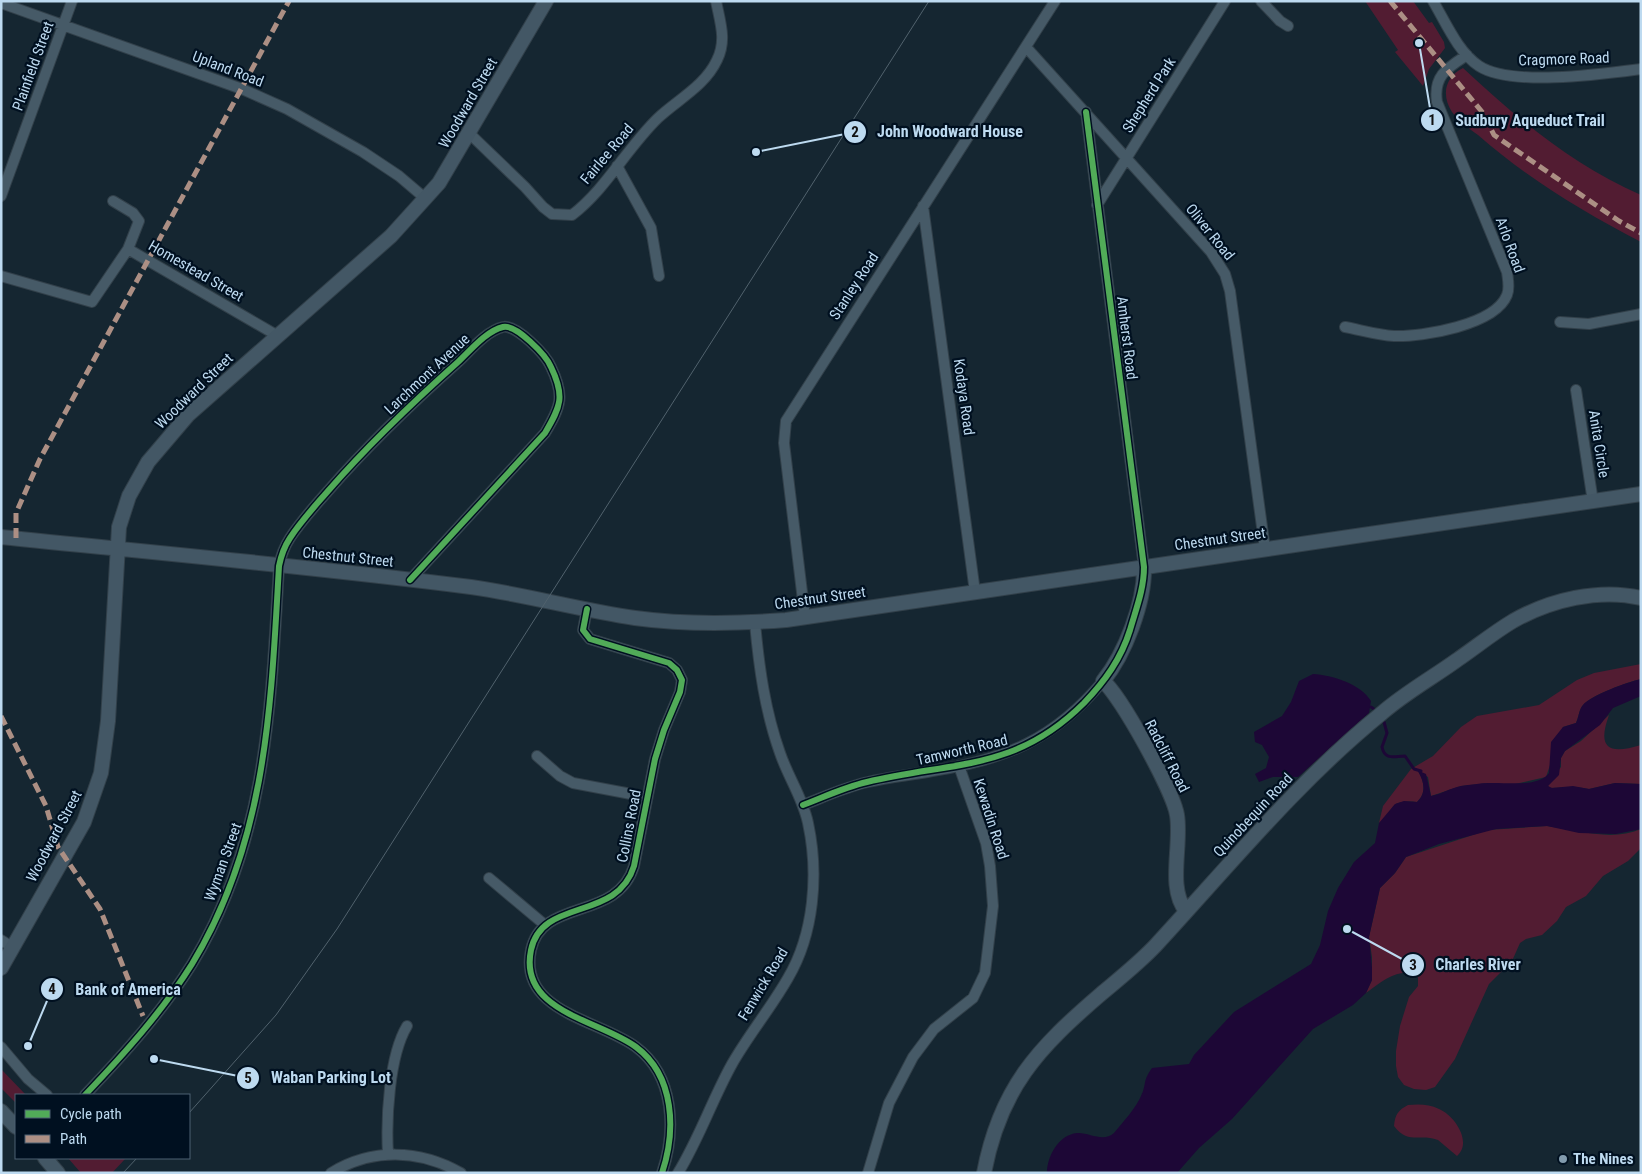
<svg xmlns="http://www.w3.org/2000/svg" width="1642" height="1174" viewBox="0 0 1642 1174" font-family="'Roboto Condensed',sans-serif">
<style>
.green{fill:#521c32}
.water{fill:#1d0736}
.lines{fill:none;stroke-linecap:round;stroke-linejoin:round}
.stream{stroke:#1d0736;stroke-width:3}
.street-casing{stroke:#32404a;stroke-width:12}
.secondary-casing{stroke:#32404a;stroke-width:16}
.street{stroke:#465a67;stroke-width:10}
.secondary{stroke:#435765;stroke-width:14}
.tram{stroke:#51626d;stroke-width:1}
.quiet{stroke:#ac8f84;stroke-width:5;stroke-dasharray:10 5;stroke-linecap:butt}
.cycleway-casing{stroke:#001020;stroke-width:9}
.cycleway{stroke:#51ab58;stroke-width:6}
.poi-dot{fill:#829bad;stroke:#001020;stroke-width:2}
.labels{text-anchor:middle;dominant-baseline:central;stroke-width:4.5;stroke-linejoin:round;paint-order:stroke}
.street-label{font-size:15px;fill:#bddaf0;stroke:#001020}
.poi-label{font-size:15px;font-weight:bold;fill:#bddaf0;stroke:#001020;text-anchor:start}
.leader{fill:none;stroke:#bddaf0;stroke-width:2}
.callout-dot{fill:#bddaf0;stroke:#001020;stroke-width:2}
.mark-label{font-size:15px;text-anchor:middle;font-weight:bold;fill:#111}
.callout-label{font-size:16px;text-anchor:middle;font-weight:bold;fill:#bddaf0;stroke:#001020;stroke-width:4.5;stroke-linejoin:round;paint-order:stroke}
</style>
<rect width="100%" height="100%" fill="#152631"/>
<path class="green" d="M 1365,1 L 1413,1 L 1429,23 L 1432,22 L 1444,42 L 1445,48 L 1429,69 L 1423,86 L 1395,52 L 1398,50 Z
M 1463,68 C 1517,118 1572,165 1641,195 L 1641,242 C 1583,212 1527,178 1478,135 C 1470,129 1458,121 1452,112 C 1441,95 1445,77 1463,68 Z
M 1641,664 L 1641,679 C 1628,682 1587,696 1581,708 C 1579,712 1578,718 1576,723 L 1563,727 L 1546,777 L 1511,785 L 1489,783 L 1461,786 L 1431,796 L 1428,777 L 1418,771 C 1424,781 1427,793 1417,802 C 1383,799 1398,813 1379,823 L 1383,806 L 1411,769 L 1433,756 L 1461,727 L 1477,716 L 1539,705 L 1577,680 L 1594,673 Z
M 1609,715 C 1597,748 1608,755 1641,745 L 1641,784 L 1615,783 L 1589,789 L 1577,787 L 1549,788 L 1548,785 L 1561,767 L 1561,758 L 1565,751 L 1581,741 Z
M 1547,826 C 1578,830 1611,842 1641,829 L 1641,848 L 1628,861 L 1603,876 L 1586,896 L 1566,907 L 1557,921 L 1542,935 L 1526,939 L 1520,943 L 1512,961 L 1489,984 L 1455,1059 L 1435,1087 L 1426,1090 L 1414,1089 L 1404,1085 L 1398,1077 L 1396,1066 L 1396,1051 L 1400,1026 L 1409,997 L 1418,986 L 1418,978 L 1415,973 C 1394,970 1383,981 1366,993 L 1372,980 L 1372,957 L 1369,937 L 1380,888 L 1395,873 L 1406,857 L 1488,830 Z
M 1,1069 L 26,1095 L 16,1095 L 16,1103 L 1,1088 Z
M 1408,1105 C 1419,1104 1429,1104 1439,1109 C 1454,1115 1473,1142 1457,1156 L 1438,1140 C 1420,1133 1408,1145 1394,1126 C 1395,1115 1398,1110 1408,1105 Z
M 68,1158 L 124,1158 L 125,1159 L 112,1173 L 81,1173 Z"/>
<path class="water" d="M 1313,674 C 1332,675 1361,684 1371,701 L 1369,713 L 1298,777 L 1273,777 L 1259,782 L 1255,774 L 1266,768 L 1269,757 L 1262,745 L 1255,742 L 1254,732 L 1282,716 L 1291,702 L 1299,681 Z
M 1641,679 L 1641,696 L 1613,708 L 1600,725 L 1565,751 L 1561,758 L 1559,775 L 1548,786 L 1552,788 L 1573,786 L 1589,789 L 1615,783 L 1641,784 L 1641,829 L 1616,834 L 1579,833 L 1547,826 L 1496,829 L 1439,844 L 1406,857 L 1395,873 L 1380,888 L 1369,937 L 1372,968 L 1372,980 L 1366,993 L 1353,1005 L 1313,1029 L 1232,1119 L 1199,1148 L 1177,1173 L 1047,1173 C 1047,1157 1058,1135 1077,1133 C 1089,1132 1103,1143 1114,1133 C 1123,1122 1136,1108 1141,1096 C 1147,1084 1142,1082 1152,1068 L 1189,1064 L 1194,1055 L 1234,1012 L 1311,964 L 1320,945 L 1328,911 L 1338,888 L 1354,862 L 1375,843 L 1379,823 L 1395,804 L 1404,801 L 1417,802 C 1427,793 1424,780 1417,770 L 1426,774 L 1431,796 C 1442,794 1450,788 1461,786 C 1470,785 1480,783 1489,783 C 1504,782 1539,788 1549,773 L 1551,742 L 1563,727 L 1576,723 C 1579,717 1579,709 1583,705 C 1591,695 1628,682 1641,679 Z"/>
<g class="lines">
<path class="stream" d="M 1371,707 L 1374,709
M 1384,722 L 1387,733 L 1382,747 C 1385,761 1395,756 1405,756 L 1414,769 L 1421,771"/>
<defs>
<path id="street" d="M 1261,1 L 1280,21 L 1288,26
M 1433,1 C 1446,23 1458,52 1479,66 C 1511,87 1603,74 1641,69
M 1,3 L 242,89 L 287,109 L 363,152 L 399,176 L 426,199
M 1026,47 L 1211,252 L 1225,274 L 1230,291 L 1265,549
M 1086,112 L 1144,567
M 470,134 L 525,187 L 543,207 L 552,214 L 572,215 C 606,189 627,148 658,118 C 677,100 705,86 717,60 C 727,40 720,22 716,1
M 617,166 L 651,228 L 659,276
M 1,196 L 72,1
M 113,201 L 133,213 L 139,221 L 128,249 L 278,336
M 1097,205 L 1225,1
M 923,206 L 975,592
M 1,276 L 92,302 L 128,249
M 1560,322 L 1589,324 L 1641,314
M 1345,327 C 1361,330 1378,335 1394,336 C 1423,337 1495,325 1507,295 C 1510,288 1508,280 1507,272 L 1437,102 C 1433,76 1447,68 1467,55
M 1576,390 L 1593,502
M 587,609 L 583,630 L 590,639 L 669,663 L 677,670 L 682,680 L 680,692 L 664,730 L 655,759 L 634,866 C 617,922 542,897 531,950 C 518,1012 600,1020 636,1047 C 675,1076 676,1131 662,1173
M 805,617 L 784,443 L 786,421 L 1055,1
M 537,756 L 560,776 L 573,783 L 647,797
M 803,805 C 824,797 845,787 868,782 C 889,777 911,775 932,771 C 1005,760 1055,739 1103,681
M 489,878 L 545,925
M 1,940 L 12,947
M 1,1047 L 28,1079 L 47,1095
M 85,1095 C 124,1054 162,1012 192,964 C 267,841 271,705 279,566 C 281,556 284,547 290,538 C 301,521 315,506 328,491 C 368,445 412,403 458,362 C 470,351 486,331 503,327 C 516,324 546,355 551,367 C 565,396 561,406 545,433 L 410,580
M 388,1154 C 386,1119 389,1056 407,1026
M 331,1173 C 372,1148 419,1149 461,1173
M 678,1173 C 699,1139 712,1100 732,1064 C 749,1034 771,1008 788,978 C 814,934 819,874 808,823 C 803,798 788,777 780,753 C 765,711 759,667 755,623
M 868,1173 L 889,1103 L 913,1057 L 934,1029 L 973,998 L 985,973 L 993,906 L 990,866 L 986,843 L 959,766"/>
<path id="secondary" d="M 1,537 C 158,553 315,567 471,587 C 527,595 580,610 635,618 C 686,625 735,624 786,620 L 1641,494
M 1144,567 C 1145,602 1125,654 1103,681 C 1121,696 1173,791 1177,815 C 1182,845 1167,888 1186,911
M 1,968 L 84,822 L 101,773 L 108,721 L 119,527 L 129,496 L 148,462 L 188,415 L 391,236 L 439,183 L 546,1
M 1,1111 L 16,1127
M 45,1158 L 58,1173
M 984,1173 C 1000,1088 1038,1048 1101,994 C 1120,978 1139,963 1156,945 C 1229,866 1298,781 1382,713 C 1405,693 1432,678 1457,660 C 1476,647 1493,633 1513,621 C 1550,600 1599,588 1641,598"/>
</defs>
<use href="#street" class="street-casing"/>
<use href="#secondary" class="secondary-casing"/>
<use href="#street" class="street"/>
<use href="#secondary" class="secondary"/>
<path class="tram" d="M 189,1113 L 276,1015 L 337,929 L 929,1
M 123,1173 L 137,1158"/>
<path class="quiet" d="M 1390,1 L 1483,113 L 1494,135 L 1619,221 L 1641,233
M 16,538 L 16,513 L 40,459 L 289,1
M 1,716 L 46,806 L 58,847 L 100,909 L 143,1016"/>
<defs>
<path id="cycleway" d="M 587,609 L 583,630 L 590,639 L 669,663 L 677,670 L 682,680 L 680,692 L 664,730 L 655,759 L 634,866 C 617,922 542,897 531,950 C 518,1012 600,1020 636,1047 C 675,1076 676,1131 662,1173
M 803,805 C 824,797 845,787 867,782 C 953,761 1015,772 1084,703 C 1105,681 1121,659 1130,630 C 1136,609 1144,589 1144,567 L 1086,112
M 85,1095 C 124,1054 162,1012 192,964 C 267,841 271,705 279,566 C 281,556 284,547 290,538 C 301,521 315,506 328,491 C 368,445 412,403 458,362 C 470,351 486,331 503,327 C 516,324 546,355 551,367 C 565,396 561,406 545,433 L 410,580"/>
</defs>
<use href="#cycleway" class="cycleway-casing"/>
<use href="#cycleway" class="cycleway"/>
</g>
<circle class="poi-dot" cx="1563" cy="1159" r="5"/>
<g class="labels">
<g class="street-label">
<text transform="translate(1564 59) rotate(-2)">Cragmore Road</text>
<text transform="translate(33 66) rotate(-70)">Plainfield Street</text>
<text transform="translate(228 69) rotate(21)">Upland Road</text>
<text transform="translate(1149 95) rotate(-58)">Shepherd Park</text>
<text transform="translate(468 103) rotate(-60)">Woodward Street</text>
<text transform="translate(607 154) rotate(-50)">Fairlee Road</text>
<text transform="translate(1210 232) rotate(51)">Oliver Road</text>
<text transform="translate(1510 245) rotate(70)">Arlo Road</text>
<text transform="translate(196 271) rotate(30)">Homestead Street</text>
<text transform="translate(854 286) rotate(-57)">Stanley Road</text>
<text transform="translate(1127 338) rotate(83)">Amherst Road</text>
<text transform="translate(427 374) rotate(-43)">Larchmont Avenue</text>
<text transform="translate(194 391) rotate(-44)">Woodward Street</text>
<text transform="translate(964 397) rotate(82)">Kodaya Road</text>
<text transform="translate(1599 444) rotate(81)">Anita Circle</text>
<text transform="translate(1220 539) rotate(-8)">Chestnut Street</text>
<text transform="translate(348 557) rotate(6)">Chestnut Street</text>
<text transform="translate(820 598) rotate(-8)">Chestnut Street</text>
<text transform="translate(962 750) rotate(-13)">Tamworth Road</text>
<text transform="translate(1167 756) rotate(63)">Radcliff Road</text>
<text transform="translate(1253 815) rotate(-47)">Quinobequin Road</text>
<text transform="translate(991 819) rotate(72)">Kewadin Road</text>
<text transform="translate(629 826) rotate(-79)">Collins Road</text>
<text transform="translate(54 836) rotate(-62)">Woodward Street</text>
<text transform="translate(223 862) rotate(-70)">Wyman Street</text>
<text transform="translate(763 984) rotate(-59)">Fenwick Road</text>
</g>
<g class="poi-label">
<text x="1573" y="1159">The Nines</text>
</g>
</g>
<path class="leader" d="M1419 43L1432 120M756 152L855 132M1347 929L1413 965M28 1046L52 989M154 1059L248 1078"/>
<g class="callout-dot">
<circle cx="1419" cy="43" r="5"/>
<circle cx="756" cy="152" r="5"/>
<circle cx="1347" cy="929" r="5"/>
<circle cx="28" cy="1046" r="5"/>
<circle cx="154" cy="1059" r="5"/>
<circle cx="1432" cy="120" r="12"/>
<circle cx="855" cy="132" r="12"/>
<circle cx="1413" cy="965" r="12"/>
<circle cx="52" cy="989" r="12"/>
<circle cx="248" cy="1078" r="12"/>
</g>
<g class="mark-label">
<text x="1432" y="125">1</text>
<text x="855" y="137">2</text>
<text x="1413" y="970">3</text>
<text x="52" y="994">4</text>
<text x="248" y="1083">5</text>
</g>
<g class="callout-label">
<text x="1530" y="126">Sudbury Aqueduct Trail</text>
<text x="950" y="137">John Woodward House</text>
<text x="1478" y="970">Charles River</text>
<text x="128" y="995">Bank of America</text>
<text x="331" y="1083">Waban Parking Lot</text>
</g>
<rect width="1642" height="1174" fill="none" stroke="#bddaf0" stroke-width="5"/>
<rect x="15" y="1094" width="175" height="65" fill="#001020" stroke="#4c6173"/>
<rect x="25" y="1110" width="25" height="8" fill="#51ab58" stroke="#4c6173"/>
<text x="60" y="1119" font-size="15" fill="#bddaf0">Cycle path</text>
<rect x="25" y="1135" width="25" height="8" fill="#ac8f84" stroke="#4c6173"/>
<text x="60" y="1144" font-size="15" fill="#bddaf0">Path</text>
</svg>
